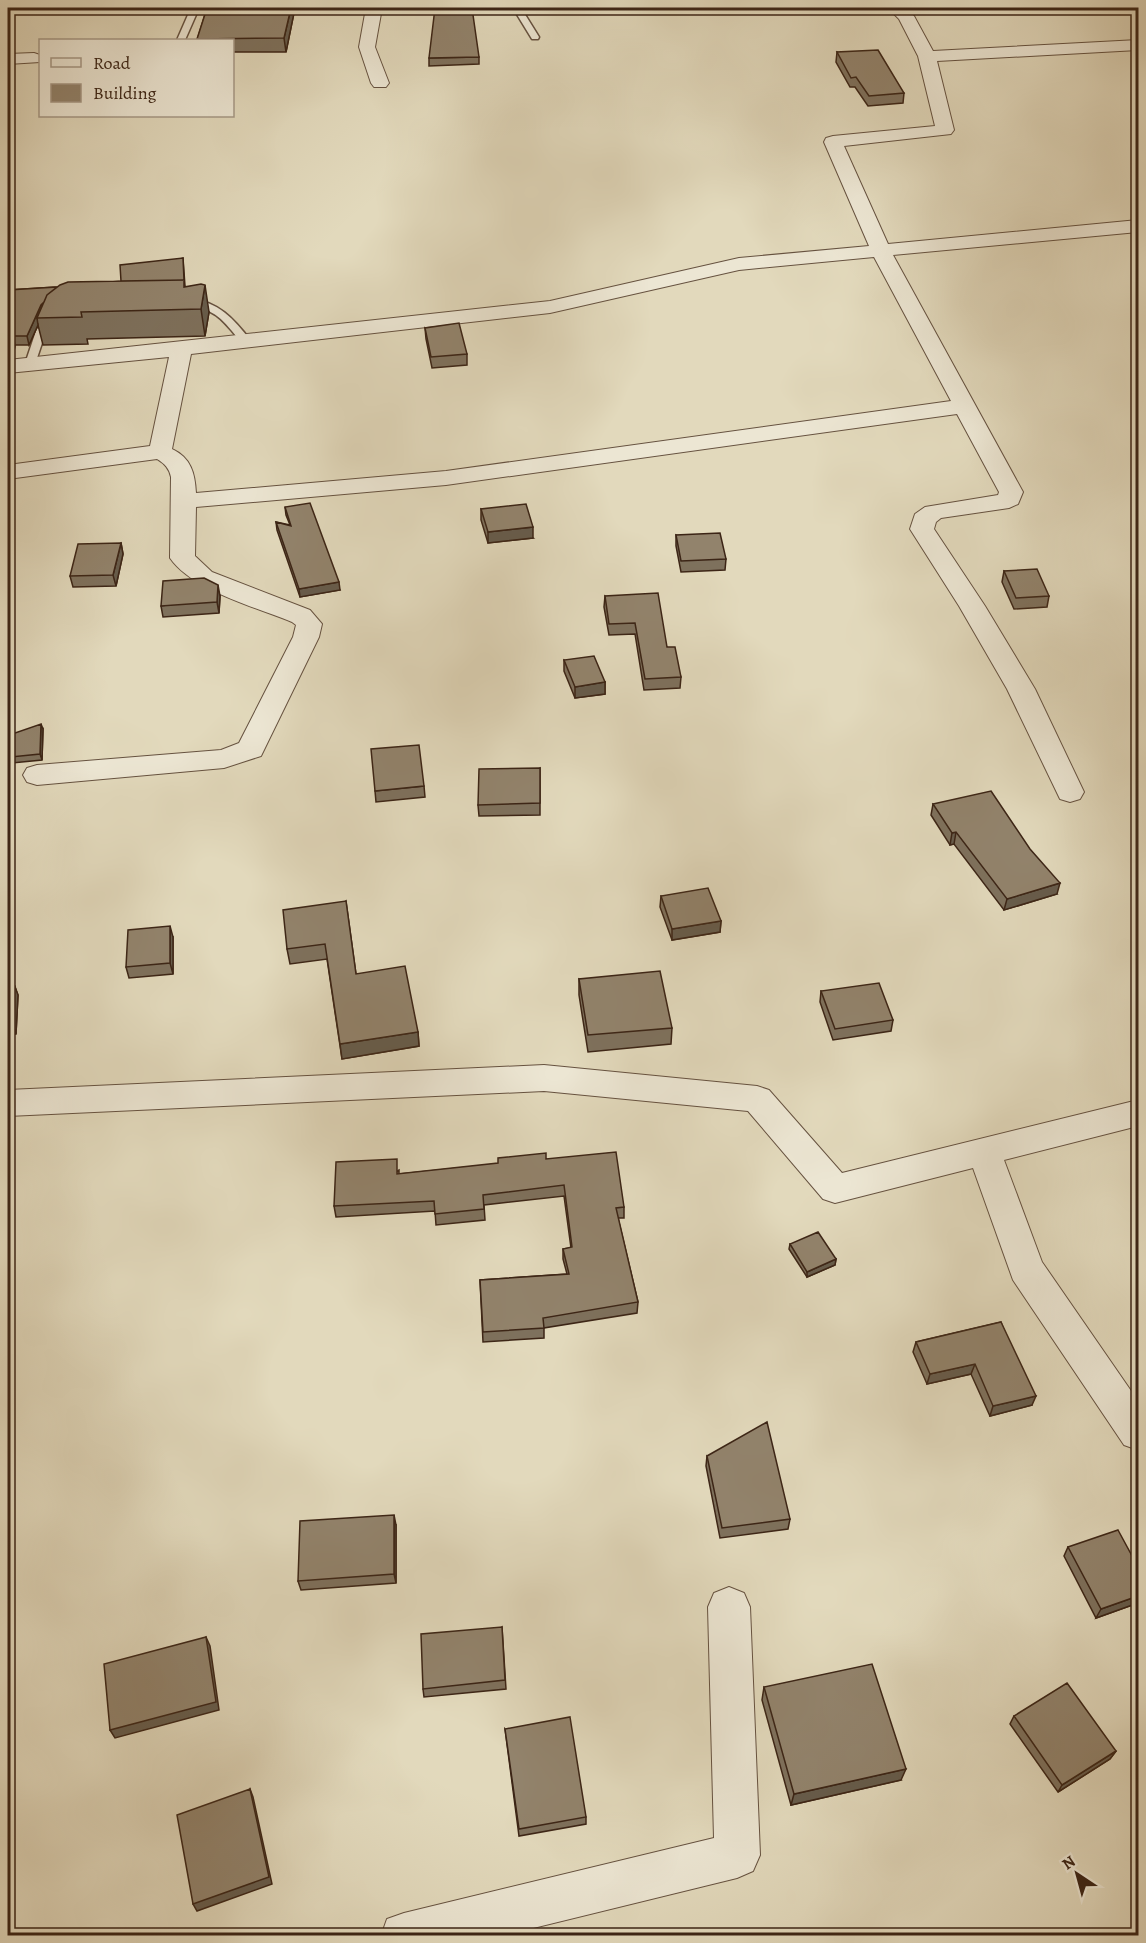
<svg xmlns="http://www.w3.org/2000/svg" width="1146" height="1943" viewBox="0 0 1146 1943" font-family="Alegreya,serif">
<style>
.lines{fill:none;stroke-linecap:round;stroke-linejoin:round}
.service-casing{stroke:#665240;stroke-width:3}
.minor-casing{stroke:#665240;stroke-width:2}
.service{fill:#ece6d3;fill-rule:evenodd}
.minor{fill:#ece6d3;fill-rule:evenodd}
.wall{fill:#7e715d;stroke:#3c2516;stroke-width:1.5}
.shaded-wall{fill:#665c4c;stroke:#3c2516;stroke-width:1.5}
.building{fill:#92836c;stroke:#3c2516;stroke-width:1.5}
</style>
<rect width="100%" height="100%" fill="#e2d9bc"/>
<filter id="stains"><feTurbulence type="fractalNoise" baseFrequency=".00333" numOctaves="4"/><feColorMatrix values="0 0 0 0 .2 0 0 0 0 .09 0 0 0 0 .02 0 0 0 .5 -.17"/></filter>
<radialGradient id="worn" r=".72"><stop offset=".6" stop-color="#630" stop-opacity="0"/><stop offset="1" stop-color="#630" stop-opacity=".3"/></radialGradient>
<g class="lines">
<defs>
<path id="service" d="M 191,8 L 199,8 L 185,40 L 177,40 Z
M 513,8 L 521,8 L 539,37 L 538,39 L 532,39 Z
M 189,299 C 218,301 234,319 251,341 L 250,343 L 242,343 C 222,319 217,310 185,304 L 184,302 Z
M 46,315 L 55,317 L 46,331 L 35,364 L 26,366 L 25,364 L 36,331 Z"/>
<path id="minor" d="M 366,8 L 382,8 L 375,47 L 389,83 L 386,87 L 374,87 L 371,83 L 359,47 Z
M 888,8 L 905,8 L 914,16 L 933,51 L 1138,40 L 1138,50 L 937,61 L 954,130 L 951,134 L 844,146 L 888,244 L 1138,220 L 1138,232 L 893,255 L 1023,492 L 1018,504 L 1009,508 L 941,518 L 936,522 L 934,529 L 985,606 L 1035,689 L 1084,792 L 1080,799 L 1070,802 L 1060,799 L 1007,689 L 959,606 L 910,529 L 915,514 L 925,507 L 998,495 L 999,492 L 957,414 L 446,485 L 196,507 L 195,556 L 212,572 L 310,610 L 322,624 L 319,637 L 261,756 L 224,768 L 37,785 L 27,782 L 23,775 L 27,768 L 37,765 L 221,750 L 239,743 L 293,637 L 296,625 L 292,622 C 255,607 192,590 170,558 L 171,477 C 169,468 165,464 157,459 L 8,479 L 8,465 L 150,446 L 169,357 L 8,373 L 8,360 L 550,301 L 739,258 L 869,246 L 824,142 L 826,138 L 833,136 L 935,126 L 918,56 L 899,19 ZM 874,257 L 951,401 L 446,471 L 196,493 C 195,473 191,458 172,449 L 191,354 L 550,313 L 739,270 Z
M 34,53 L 40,55 L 40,62 L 8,64 L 8,54 Z
M 544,1065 L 757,1086 L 769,1090 L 842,1173 L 1138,1100 L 1138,1126 L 1004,1160 L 1042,1262 L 1138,1401 L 1138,1450 L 1124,1445 L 1013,1280 L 973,1168 L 835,1203 L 823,1199 L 748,1111 L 544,1091 L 8,1116 L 8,1090 Z
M 729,1587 L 744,1593 L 750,1607 L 760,1855 L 753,1871 L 737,1878 L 501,1936 L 381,1936 L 387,1919 L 404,1913 L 714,1838 L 708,1607 L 714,1593 Z"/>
</defs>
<use href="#service" class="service-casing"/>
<use href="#minor" class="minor-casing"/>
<use href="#service" class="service"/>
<use href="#minor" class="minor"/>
</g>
<path class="wall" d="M 207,8 L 295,8 L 286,52 L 232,52 L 232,40 L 197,40 Z
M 837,52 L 904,93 L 903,103 L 868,106 L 855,87 L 850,87 L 836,62 Z
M 479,57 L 479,64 L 429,66 L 429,58 Z
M 183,258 L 185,286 L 209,312 L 205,336 L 87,339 L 88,344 L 43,345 L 38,325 L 29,345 L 15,345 L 13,357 L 8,358 L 8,290 L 57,287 L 121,281 Z
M 425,328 L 467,354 L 467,365 L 432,368 L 426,339 Z
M 285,507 L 340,590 L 300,597 L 277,530 L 276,522 L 290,525 L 286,515 Z
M 481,509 L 533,538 L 488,543 L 481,520 Z
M 676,535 L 726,559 L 725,570 L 681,572 L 676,546 Z
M 121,543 L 123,554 L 116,586 L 73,587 L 70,576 Z
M 1004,571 L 1049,596 L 1047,607 L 1014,609 L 1002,582 Z
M 220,596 L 219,613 L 163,617 L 161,606 Z
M 605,596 L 667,647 L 681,677 L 680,688 L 644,690 L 635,634 L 609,635 L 604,607 Z
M 564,660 L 605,682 L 605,694 L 575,698 L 564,671 Z
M 43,729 L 42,760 L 12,763 L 11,757 Z
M 540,768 L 540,815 L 479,816 L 478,805 Z
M 424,786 L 425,797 L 376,802 L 375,791 Z
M 933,804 L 1057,894 L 1004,910 L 954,844 L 950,845 L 931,815 Z
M 661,896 L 721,921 L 720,932 L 672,940 L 660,907 Z
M 346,901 L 356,974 L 418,1032 L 419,1046 L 342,1059 L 327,959 L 290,964 L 287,949 Z
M 173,937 L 173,974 L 129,978 L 126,967 Z
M 579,979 L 672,1028 L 671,1044 L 588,1052 L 579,995 Z
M 14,984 L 18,995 L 16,1034 L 8,1035 L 8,985 Z
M 821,991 L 893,1020 L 891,1031 L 833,1040 L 820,1002 Z
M 546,1159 L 624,1207 L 624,1218 L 618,1218 L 638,1302 L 637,1313 L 544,1328 L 544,1338 L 483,1342 L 480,1280 L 567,1274 L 563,1259 L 563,1249 L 571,1248 L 564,1196 L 484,1205 L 485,1220 L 436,1225 L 435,1211 L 336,1217 L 334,1206 L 399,1170 L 399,1174 Z
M 790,1244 L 836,1259 L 835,1265 L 807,1277 L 789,1249 Z
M 1001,1322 L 1032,1405 L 990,1416 L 971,1374 L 927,1384 L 913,1352 L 916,1342 Z
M 707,1456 L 790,1519 L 788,1529 L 720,1538 L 706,1466 Z
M 396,1525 L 396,1583 L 301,1590 L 298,1581 Z
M 1068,1547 L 1138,1567 L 1138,1603 L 1096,1618 L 1064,1556 Z
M 502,1627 L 506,1689 L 424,1697 L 423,1689 Z
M 764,1687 L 901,1780 L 791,1805 L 762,1700 Z
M 1014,1716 L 1116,1751 L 1110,1759 L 1058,1792 L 1010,1724 Z
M 505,1729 L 586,1817 L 586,1824 L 519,1836 Z
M 1138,1772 L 1138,1783 L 1134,1778 Z"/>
<path class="shaded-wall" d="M 291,8 L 295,8 L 286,52 L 284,38 Z
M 205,285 L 209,312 L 205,336 L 201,309 Z
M 52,294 L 37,318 L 38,325 L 29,345 L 27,336 L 41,305 Z
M 13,336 L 15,345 L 13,357 L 8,358 L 8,348 Z
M 533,527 L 533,538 L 488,543 L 488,532 Z
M 121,543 L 123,554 L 116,586 L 113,575 Z
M 339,582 L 340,590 L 300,597 L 299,589 Z
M 218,585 L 220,596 L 219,613 L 217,602 Z
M 605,682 L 605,694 L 575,698 L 575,687 Z
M 41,724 L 43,729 L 42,760 L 40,754 Z
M 956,832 L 954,844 L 950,845 L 952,833 Z
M 1060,883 L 1057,894 L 1004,910 L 1007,899 Z
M 721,921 L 720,932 L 672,940 L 672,929 Z
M 170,926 L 173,937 L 173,974 L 170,963 Z
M 14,984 L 18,995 L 16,1034 L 12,1022 Z
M 418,1032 L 419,1046 L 342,1059 L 340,1044 Z
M 836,1259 L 835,1265 L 807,1277 L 807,1272 Z
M 975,1364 L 971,1374 L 927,1384 L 930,1374 Z
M 1036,1396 L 1032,1405 L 990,1416 L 993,1406 Z
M 394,1515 L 396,1525 L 396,1583 L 394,1574 Z
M 1138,1596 L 1138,1603 L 1096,1618 L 1101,1609 Z
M 206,1637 L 210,1646 L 219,1710 L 115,1738 L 110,1730 Z
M 1116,1751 L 1110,1759 L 1058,1792 L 1062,1785 Z
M 906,1769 L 901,1780 L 791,1805 L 794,1794 Z
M 250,1789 L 253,1797 L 272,1884 L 197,1911 L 193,1904 Z"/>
<path class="building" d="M 207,8 L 291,8 L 284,38 L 197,39 Z
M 435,8 L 472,8 L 479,57 L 429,58 Z
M 878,50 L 904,93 L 869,96 L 856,77 L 851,78 L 837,52 Z
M 183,258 L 184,280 L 121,281 L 120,265 Z
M 184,280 L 184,287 L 201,284 L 205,285 L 201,309 L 81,312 L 82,317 L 37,318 L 47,295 L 60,285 L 68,282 Z
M 57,287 L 47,295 L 44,302 L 41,305 L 27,336 L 13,336 L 11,348 L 8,348 L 8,290 Z
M 459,323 L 467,354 L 431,357 L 425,328 Z
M 310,503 L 339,582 L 299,589 L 276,522 L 291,526 L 285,507 Z
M 526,504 L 533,527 L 488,532 L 481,509 Z
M 720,533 L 726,559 L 681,561 L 676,535 Z
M 121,543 L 113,575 L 70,576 L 78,544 Z
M 1037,569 L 1049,596 L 1016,598 L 1004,571 Z
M 204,578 L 218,585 L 217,602 L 161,606 L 163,581 Z
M 658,593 L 667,647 L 675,647 L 681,677 L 645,679 L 635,623 L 609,624 L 605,596 Z
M 594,656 L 605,682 L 575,687 L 564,660 Z
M 41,724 L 40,754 L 11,757 L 12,734 Z
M 419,745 L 424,786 L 375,791 L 371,749 Z
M 540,768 L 540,803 L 478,805 L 479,769 Z
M 991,791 L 1030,849 L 1060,883 L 1007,899 L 956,832 L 952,833 L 933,804 Z
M 708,888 L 721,921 L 672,929 L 661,896 Z
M 346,901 L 356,974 L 405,966 L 418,1032 L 340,1044 L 325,944 L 287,949 L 283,910 Z
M 170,926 L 170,963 L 126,967 L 128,930 Z
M 660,971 L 672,1028 L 588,1035 L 579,979 Z
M 879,983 L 893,1020 L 835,1029 L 821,991 Z
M 14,984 L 12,1022 L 8,1023 L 8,985 Z
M 616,1152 L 624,1207 L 616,1208 L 638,1302 L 543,1318 L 544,1328 L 483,1332 L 480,1280 L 569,1274 L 563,1249 L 572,1247 L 564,1185 L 483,1195 L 484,1209 L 435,1214 L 434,1201 L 334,1206 L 336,1162 L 397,1159 L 397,1174 L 498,1163 L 498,1158 L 546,1153 L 546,1159 Z
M 818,1232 L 836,1259 L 807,1272 L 790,1244 Z
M 1001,1322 L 1036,1396 L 993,1406 L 975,1364 L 930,1374 L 916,1342 Z
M 767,1422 L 790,1519 L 722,1528 L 707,1456 Z
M 394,1515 L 394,1574 L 298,1581 L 300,1521 Z
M 1118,1530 L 1138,1567 L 1138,1596 L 1101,1609 L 1068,1547 Z
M 502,1627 L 505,1680 L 423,1689 L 421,1634 Z
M 206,1637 L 216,1702 L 110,1730 L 104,1664 Z
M 872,1664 L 906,1769 L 794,1794 L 764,1687 Z
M 1067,1683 L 1116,1751 L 1062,1785 L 1014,1716 Z
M 570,1717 L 586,1817 L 519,1829 L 505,1729 Z
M 250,1789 L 269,1877 L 193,1904 L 177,1815 Z"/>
<rect width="1146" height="1943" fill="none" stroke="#e2d9bc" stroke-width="30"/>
<rect x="9" y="9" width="1128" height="1925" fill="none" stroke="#3c2516" stroke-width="3"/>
<rect x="15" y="15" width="1116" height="1913" fill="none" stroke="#3c2516" stroke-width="1.5"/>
<rect x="39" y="39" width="195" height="78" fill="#ece6d3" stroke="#a69987" stroke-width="1.5"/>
<rect x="51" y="58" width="30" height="9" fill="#ece6d3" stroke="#a69987" stroke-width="1.5"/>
<text x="93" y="69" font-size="18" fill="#3c2516">Road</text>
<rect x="51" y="84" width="30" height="18" fill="#92836c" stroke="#a69987" stroke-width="1.5"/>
<text x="93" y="99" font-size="18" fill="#3c2516">Building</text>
<g transform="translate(1077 1874) rotate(324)" stroke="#ece6d3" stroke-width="4.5" paint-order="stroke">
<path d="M0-4.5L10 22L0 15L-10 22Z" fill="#3c2516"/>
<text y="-9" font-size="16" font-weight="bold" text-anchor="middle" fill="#3c2516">N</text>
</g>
<rect width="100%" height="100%" filter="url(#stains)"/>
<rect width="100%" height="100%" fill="url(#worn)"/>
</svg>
